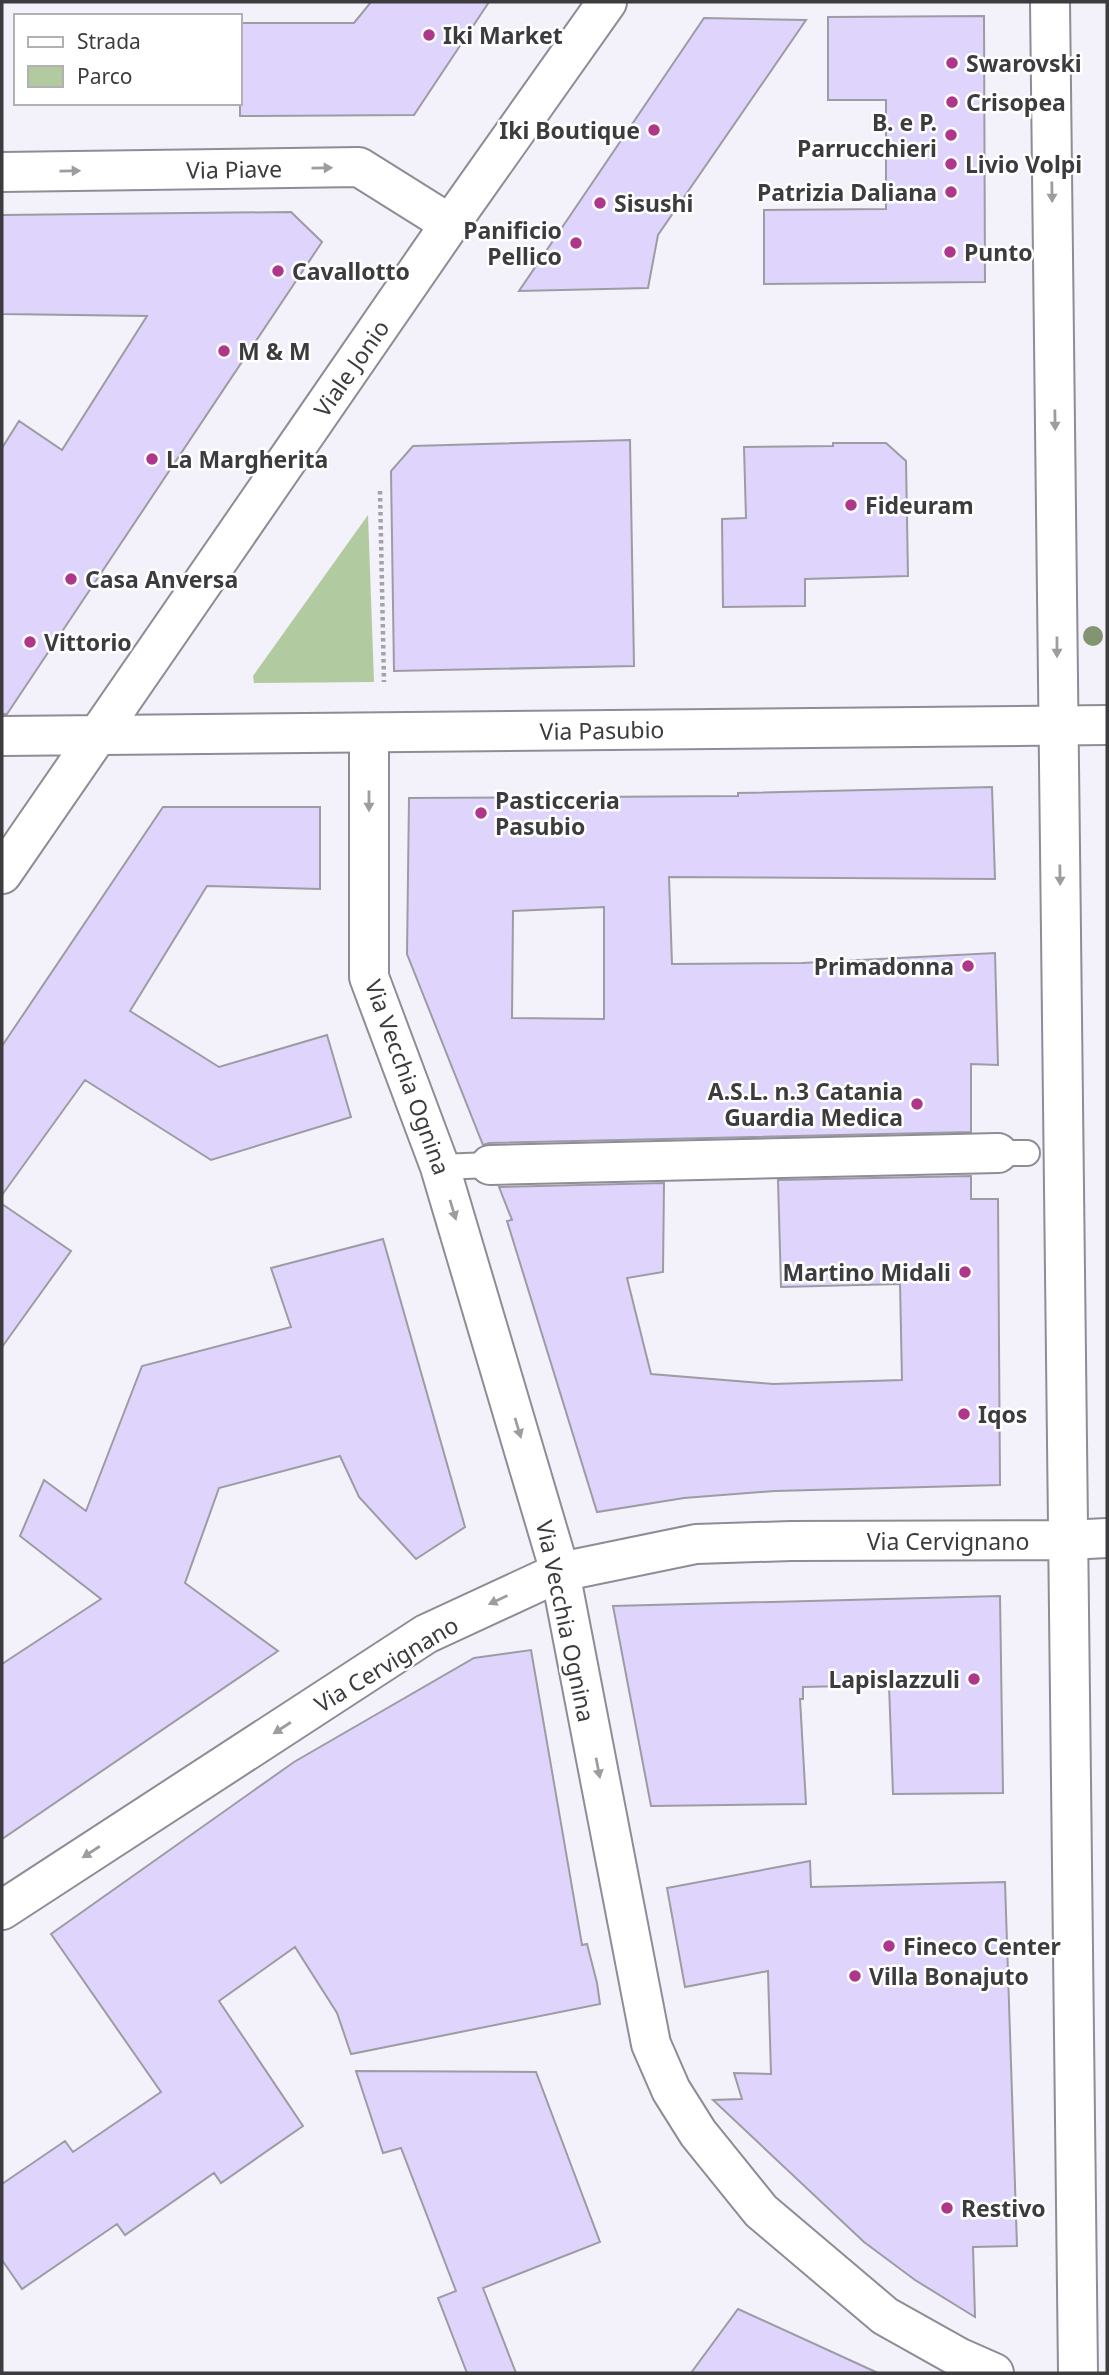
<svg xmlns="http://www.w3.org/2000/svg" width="1109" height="2375" viewBox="0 0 1109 2375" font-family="'Noto Sans',sans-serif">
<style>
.green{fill:#b1caa0}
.building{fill:#dfd5fc;stroke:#9d9ba3;stroke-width:2;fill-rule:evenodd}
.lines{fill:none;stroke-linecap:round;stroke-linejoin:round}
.lane-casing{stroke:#8e8c94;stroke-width:28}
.street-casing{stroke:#8e8c94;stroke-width:42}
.secondary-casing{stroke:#8e8c94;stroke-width:42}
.path{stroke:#a4a2a8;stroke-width:4.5;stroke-dasharray:3.5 3.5;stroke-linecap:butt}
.lane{stroke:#fff;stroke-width:24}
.street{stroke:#fff;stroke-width:38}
.secondary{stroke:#fff;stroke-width:38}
.tree{fill:#839473}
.oneway{fill:#9e9d9e}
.poi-dot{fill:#ae368b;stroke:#fff;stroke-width:2.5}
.labels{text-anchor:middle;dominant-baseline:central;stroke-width:5;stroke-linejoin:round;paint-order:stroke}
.poi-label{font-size:23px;font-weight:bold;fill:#3c3b3e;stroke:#fff;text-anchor:start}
.street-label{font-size:23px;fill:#3c3b3e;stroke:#fff}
</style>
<rect width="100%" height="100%" fill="#f3f1f9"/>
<path class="green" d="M 368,515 L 374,682 L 254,683 L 253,676 Z"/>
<path class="building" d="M 371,2 L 489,2 L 414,115 L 240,116 L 240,23 L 354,23 Z
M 984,16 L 985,282 L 764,284 L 764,210 L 886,209 L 886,100 L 828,100 L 828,17 Z
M 704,18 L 806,20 L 658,235 L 648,288 L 519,291 Z
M 291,212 L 322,242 L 7,714 L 2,714 L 2,448 L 19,421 L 62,450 L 147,316 L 2,314 L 2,215 Z
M 630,440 L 634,666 L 394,671 L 391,471 L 413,446 Z
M 833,443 L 886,443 L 906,461 L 908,576 L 805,579 L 805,606 L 723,607 L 722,519 L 746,518 L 744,447 L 833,446 Z
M 992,787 L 995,879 L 669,877 L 672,964 L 802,963 L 995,953 L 998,1065 L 971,1064 L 971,1132 L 489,1143 L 483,1145 L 407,954 L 409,798 L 738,796 L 738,793 ZM 604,907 L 604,1019 L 512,1018 L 513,911 Z
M 163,807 L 320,807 L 320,889 L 207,886 L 130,1011 L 219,1067 L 327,1035 L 351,1117 L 211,1160 L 85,1080 L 2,1195 L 2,1046 Z
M 971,1176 L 971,1199 L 998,1199 L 1000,1485 L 775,1491 L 684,1498 L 597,1512 L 507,1221 L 512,1220 L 499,1187 L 664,1183 L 663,1272 L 627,1278 L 651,1374 L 773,1384 L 902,1380 L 900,1284 L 781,1287 L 778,1180 Z
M 2,1204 L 71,1251 L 2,1347 Z
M 383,1239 L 465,1527 L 416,1559 L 359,1497 L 340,1456 L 219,1488 L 185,1583 L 278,1651 L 2,1839 L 2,1664 L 101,1599 L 20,1536 L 44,1480 L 86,1511 L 142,1366 L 291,1327 L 271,1268 Z
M 1000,1596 L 1003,1793 L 893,1794 L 889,1685 L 803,1687 L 803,1699 L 800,1699 L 806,1804 L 651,1806 L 613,1606 Z
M 531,1650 L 582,1945 L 587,1944 L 597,1983 L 600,2004 L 351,2054 L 337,2013 L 295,1947 L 219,2001 L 303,2126 L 221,2183 L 214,2173 L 125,2235 L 117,2224 L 22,2289 L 2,2260 L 2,2184 L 65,2141 L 73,2152 L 161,2092 L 51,1934 L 294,1762 L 474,1658 Z
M 810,1861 L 811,1887 L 1005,1882 L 1017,2246 L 973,2247 L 975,2317 L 915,2280 L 864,2242 L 713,2100 L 742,2099 L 734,2073 L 771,2074 L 768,1971 L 685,1987 L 667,1888 Z
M 356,2071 L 536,2072 L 600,2242 L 483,2288 L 516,2373 L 467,2373 L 438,2298 L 456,2291 L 401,2148 L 383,2153 Z
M 738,2309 L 878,2373 L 691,2373 Z"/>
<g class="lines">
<defs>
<path id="lane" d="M 998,1153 L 1027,1153
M 440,1167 L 490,1165"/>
<path id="street" d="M 1050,2 L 1078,2373
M 2,172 L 359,167 L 450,224
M 369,733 L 369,977 L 440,1167 L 560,1572 L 651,2044 L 671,2090 L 698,2133 L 761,2211 L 885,2316 L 960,2358 L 994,2373
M 490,1165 L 998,1153
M 2,1910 L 426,1634 L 560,1572 L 696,1544 L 791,1541 L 1068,1540"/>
<path id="secondary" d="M 2,736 L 1107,725
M 2,874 L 450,224 L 607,2
M 1068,1540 L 1107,1538"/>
</defs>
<use href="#lane" class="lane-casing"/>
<use href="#street" class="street-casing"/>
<use href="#secondary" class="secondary-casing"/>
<path class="path" d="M 380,491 L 384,682"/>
<use href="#lane" class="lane"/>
<use href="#street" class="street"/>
<use href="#secondary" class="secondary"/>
</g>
<circle class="tree" cx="1093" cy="636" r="10"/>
<defs><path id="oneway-solid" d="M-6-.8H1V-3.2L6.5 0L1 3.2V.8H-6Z" transform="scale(1.75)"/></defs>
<g class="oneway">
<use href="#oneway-solid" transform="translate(322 168) rotate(-1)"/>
<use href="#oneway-solid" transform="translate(70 171) rotate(-1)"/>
<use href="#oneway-solid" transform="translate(1052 192) rotate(89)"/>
<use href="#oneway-solid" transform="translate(1055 420) rotate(89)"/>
<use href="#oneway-solid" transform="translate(1057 647) rotate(90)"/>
<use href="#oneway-solid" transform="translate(369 801) rotate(90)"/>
<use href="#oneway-solid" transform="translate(1060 875) rotate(89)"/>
<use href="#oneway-solid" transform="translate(453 1210) rotate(73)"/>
<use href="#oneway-solid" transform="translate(518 1428) rotate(73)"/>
<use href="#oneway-solid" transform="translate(498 1600) rotate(155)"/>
<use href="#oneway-solid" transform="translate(282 1728) rotate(147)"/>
<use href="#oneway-solid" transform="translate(598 1768) rotate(79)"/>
<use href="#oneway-solid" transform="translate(91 1852) rotate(147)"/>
</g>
<g class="poi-dot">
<circle cx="429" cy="35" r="7"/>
<circle cx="952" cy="63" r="7"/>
<circle cx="952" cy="102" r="7"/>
<circle cx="654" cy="130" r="7"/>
<circle cx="951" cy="135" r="7"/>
<circle cx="951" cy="164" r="7"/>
<circle cx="951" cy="192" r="7"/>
<circle cx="600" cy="203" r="7"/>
<circle cx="576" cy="243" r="7"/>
<circle cx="950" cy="252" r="7"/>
<circle cx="278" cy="271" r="7"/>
<circle cx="224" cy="351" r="7"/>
<circle cx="152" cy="459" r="7"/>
<circle cx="851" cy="505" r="7"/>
<circle cx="71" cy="579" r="7"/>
<circle cx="30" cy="642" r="7"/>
<circle cx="481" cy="813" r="7"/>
<circle cx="968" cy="966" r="7"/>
<circle cx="917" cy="1104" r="7"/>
<circle cx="965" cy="1272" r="7"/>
<circle cx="964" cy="1414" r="7"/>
<circle cx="974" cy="1679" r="7"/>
<circle cx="889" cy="1946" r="7"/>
<circle cx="855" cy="1976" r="7"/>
<circle cx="947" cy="2208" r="7"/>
</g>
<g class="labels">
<g class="poi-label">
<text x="443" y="35">Iki Market</text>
<text x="966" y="63">Swarovski</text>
<text x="966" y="102">Crisopea</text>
<text x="937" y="122" text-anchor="end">B. e P.<tspan x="937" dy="26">Parrucchieri</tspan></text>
<text x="640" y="130" text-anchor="end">Iki Boutique</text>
<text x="965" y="164">Livio Volpi</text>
<text x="937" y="192" text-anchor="end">Patrizia Daliana</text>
<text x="614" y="203">Sisushi</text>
<text x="562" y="230" text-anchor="end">Panificio<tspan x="562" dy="26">Pellico</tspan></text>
<text x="964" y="252">Punto</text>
<text x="292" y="271">Cavallotto</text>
<text x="238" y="351">M &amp; M</text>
<text x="166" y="459">La Margherita</text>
<text x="865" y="505">Fideuram</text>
<text x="85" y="579">Casa Anversa</text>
<text x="44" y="642">Vittorio</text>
<text x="495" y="800">Pasticceria<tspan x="495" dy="26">Pasubio</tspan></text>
<text x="954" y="966" text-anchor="end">Primadonna</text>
<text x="903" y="1091" text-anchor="end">A.S.L. n.3 Catania<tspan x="903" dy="26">Guardia Medica</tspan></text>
<text x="951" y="1272" text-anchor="end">Martino Midali</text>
<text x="978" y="1414">Iqos</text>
<text x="960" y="1679" text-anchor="end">Lapislazzuli</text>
<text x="903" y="1946">Fineco Center</text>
<text x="869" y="1976">Villa Bonajuto</text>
<text x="961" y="2208">Restivo</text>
</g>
<g class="street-label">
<text transform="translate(234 169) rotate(-1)">Via Piave</text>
<text transform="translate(351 368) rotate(-55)">Viale Jonio</text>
<text transform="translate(602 730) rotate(-1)">Via Pasubio</text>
<text transform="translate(408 1077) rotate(70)">Via Vecchia Ognina</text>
<text x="948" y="1541">Via Cervignano</text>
<text transform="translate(566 1621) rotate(78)">Via Vecchia Ognina</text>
<text transform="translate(386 1664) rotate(-31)">Via Cervignano</text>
</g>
</g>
<rect width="1109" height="2375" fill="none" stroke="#3c3b3e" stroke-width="7"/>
<rect x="14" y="14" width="228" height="91" fill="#ffffff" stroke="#b1b1b2" stroke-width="2"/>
<rect x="28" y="37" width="35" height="10" fill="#ffffff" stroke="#b1b1b2" stroke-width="2"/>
<text x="77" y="49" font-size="21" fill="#3c3b3e">Strada</text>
<rect x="28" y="66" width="35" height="21" fill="#b1caa0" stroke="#b1b1b2" stroke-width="2"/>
<text x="77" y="84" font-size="21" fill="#3c3b3e">Parco</text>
</svg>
